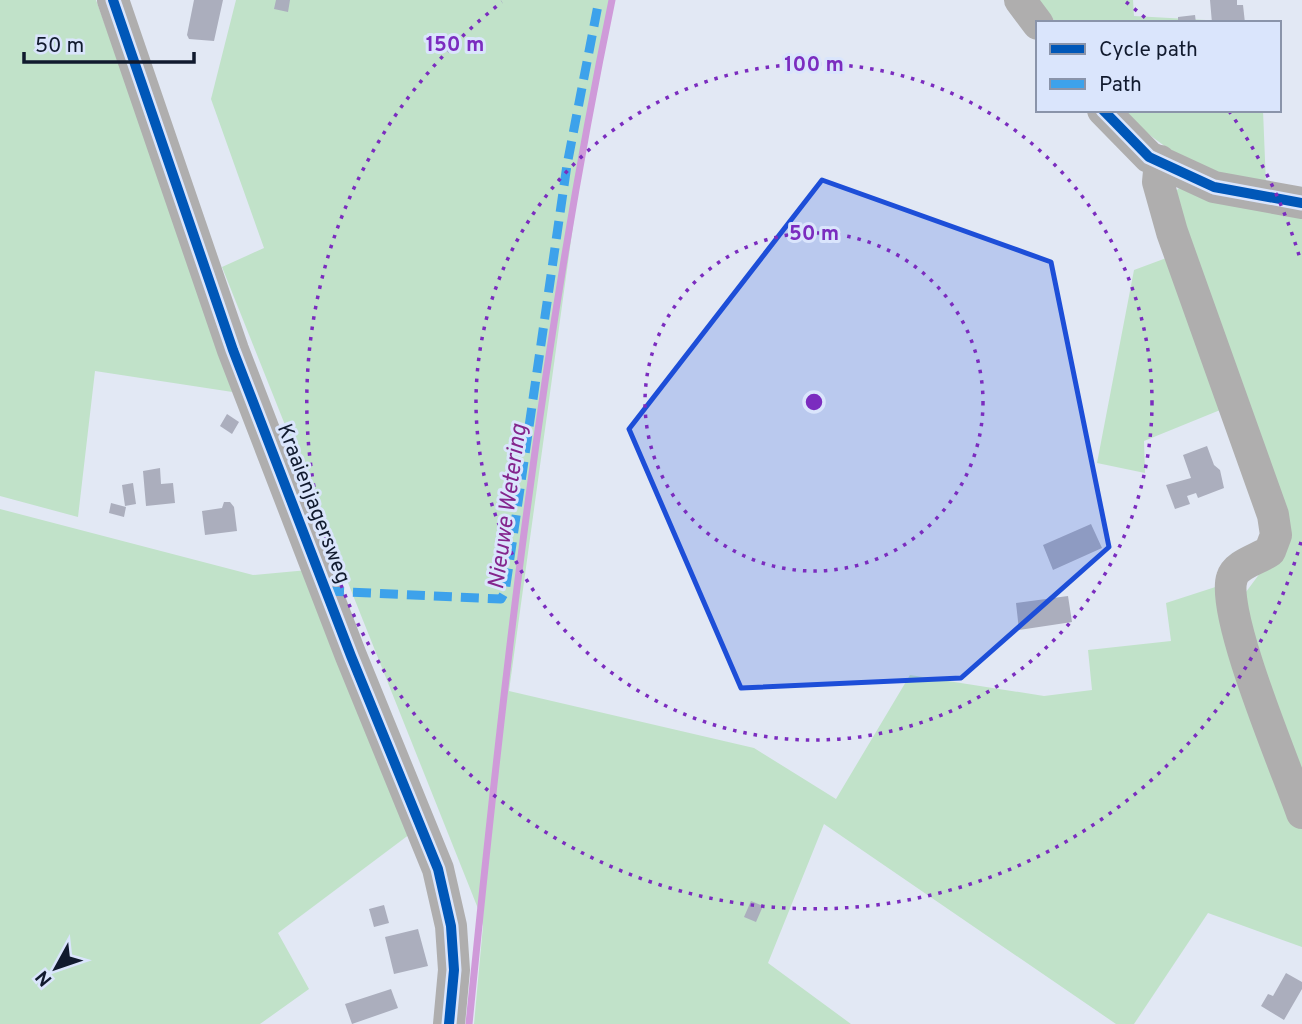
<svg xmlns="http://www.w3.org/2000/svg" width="1302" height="1024" viewBox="0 0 1302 1024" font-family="Overpass,sans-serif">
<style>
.green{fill:#c1e2c9}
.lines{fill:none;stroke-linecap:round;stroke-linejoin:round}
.stream{stroke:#cf9ad9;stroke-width:7}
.building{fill:#abaebd}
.minor{stroke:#afaeae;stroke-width:32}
.quiet{stroke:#3da2eb;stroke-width:9;stroke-dasharray:18 9;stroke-linecap:butt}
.cycleway-casing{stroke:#dae5fc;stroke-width:15}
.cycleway{stroke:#0057b8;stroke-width:10}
.marked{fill:#1d4ed8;fill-opacity:0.2;stroke:#1d4ed8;stroke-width:5;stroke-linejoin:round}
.ring{fill:none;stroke:#7b2cbf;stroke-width:3.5;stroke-dasharray:3.5 7}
.labels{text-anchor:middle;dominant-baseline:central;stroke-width:6;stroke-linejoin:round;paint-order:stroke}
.street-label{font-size:21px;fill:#111a2e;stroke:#dae5fc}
.water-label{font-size:23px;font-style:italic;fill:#84258d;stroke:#dae5fc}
.centre{fill:#7b2cbf;stroke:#dae5fc;stroke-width:3.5}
.ring-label{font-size:21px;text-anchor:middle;font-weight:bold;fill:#7b2cbf;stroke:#dae5fc;stroke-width:6;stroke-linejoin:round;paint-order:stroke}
</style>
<rect width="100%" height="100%" fill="#e2e8f4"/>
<path class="green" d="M 0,0 L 96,0 L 239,393 L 95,371 L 78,517 L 0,496 Z
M 236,0 L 614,0 L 580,175 L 509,691 L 754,748 L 836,799 L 910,675 L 1044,696 L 1092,690 L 1088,650 L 1171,641 L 1166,603 L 1237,580 L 1302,825 L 1302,947 L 1208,913 L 1134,1024 L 1116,1024 L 824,824 L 768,963 L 851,1024 L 474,1024 L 483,926 L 479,911 L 222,267 L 264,248 L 211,99 Z
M 1039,0 L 1133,0 L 1134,16 L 1260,23 L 1056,23 Z
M 1122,110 L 1263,110 L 1266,185 C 1207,173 1165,154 1122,110 Z
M 1180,187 L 1302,216 L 1302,792 L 1240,600 L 1272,557 L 1172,195 Z
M 1169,257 L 1230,406 L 1144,441 L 1145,473 L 1097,463 L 1134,270 Z
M 0,509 L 253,575 L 308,570 L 414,831 L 278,933 L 309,989 L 260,1024 L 0,1024 Z"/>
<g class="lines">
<path class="stream" d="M 469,1024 C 503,681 542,338 612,0"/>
</g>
<path class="building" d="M 194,0 L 223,0 L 214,41 L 189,39 L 187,35 Z
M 276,0 L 290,0 L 288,12 L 274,9 Z
M 1210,0 L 1237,0 L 1237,5 L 1243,5 L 1245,23 L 1212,23 Z
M 1195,15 L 1196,23 L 1178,23 L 1178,17 Z
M 227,414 L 239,422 L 232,434 L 220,426 Z
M 1207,446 L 1214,465 L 1220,470 L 1224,488 L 1198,498 L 1196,493 L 1187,496 L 1190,504 L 1175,509 L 1166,485 L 1191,478 L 1183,455 Z
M 160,468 L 161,484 L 173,483 L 175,503 L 146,506 L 143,471 Z
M 133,483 L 136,504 L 125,506 L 122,485 Z
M 224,502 L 230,502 L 234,507 L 237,531 L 205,535 L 202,511 L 222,508 Z
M 111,503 L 126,507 L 124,517 L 109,513 Z
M 1091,524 L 1102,548 L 1053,570 L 1043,545 Z
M 1068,596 L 1072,622 L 1019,630 L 1016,603 Z
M 751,901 L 763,906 L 756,922 L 744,917 Z
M 384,905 L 389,923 L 374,927 L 369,909 Z
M 418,929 L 428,966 L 394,974 L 385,937 Z
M 1286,973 L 1302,982 L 1302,989 L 1284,1020 L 1261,1006 L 1268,994 L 1273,996 Z
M 391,989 L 398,1008 L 352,1024 L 345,1004 Z"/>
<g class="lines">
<path class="minor" d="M 113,0 L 233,350 L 351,656 L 438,869 L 451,926 L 454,970 L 449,1024
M 1020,0 L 1038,24
M 1103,110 L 1149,157 L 1214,187 L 1302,203
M 1160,161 L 1158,182 L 1172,232 L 1273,515 L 1276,535 L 1270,551 C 1259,559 1236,564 1232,578 C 1220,613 1287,770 1302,813"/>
<path class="quiet" d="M 326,591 L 501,599 L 505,592 L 567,165 L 599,0"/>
<defs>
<path id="cycleway" d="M 113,0 L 233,350 L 351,656 L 438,869 L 451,926 L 454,970 L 449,1024
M 1103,110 L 1149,157 L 1214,187 L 1302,203"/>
</defs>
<use href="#cycleway" class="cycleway-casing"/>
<use href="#cycleway" class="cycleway"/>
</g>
<path class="marked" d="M 822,180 L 1051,262 L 1109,547 L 961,678 L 741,688 L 629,429 Z"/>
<g class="ring">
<circle cx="814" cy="402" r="169"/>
<circle cx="814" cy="402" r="338"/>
<path d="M1301 542A507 507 0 1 1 502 2M1126 2A507 507 0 0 1 1150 22M1229 111A507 507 0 0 1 1301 262"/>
</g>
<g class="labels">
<g class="street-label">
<text transform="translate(313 504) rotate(69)">Kraaienjagersweg</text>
</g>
<g class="water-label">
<text transform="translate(509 507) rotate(-82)">Nieuwe Wetering</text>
</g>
</g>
<circle cx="814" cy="402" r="10" class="centre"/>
<g class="ring-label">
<text x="455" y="51">150 m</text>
<text x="814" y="71">100 m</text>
<text x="814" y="240">50 m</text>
</g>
<rect x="1036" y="21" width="245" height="91" fill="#dae5fc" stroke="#8a94aa" stroke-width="2"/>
<rect x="1050" y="44" width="35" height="10" fill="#0057b8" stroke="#8a94aa" stroke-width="2"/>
<text x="1099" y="56" font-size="21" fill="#111a2e">Cycle path</text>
<rect x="1050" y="79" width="35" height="10" fill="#3da2eb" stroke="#8a94aa" stroke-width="2"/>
<text x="1099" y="91" font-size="21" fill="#111a2e">Path</text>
<g transform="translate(56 968) rotate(230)" stroke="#dae5fc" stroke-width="5" paint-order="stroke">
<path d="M0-5L12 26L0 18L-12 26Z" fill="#111a2e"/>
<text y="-10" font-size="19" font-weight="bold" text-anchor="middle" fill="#111a2e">N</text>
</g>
<path d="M24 52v10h170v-10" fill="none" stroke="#111a2e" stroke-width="3.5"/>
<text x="35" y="52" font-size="21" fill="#111a2e" stroke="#dae5fc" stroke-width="5" paint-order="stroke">50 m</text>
</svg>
